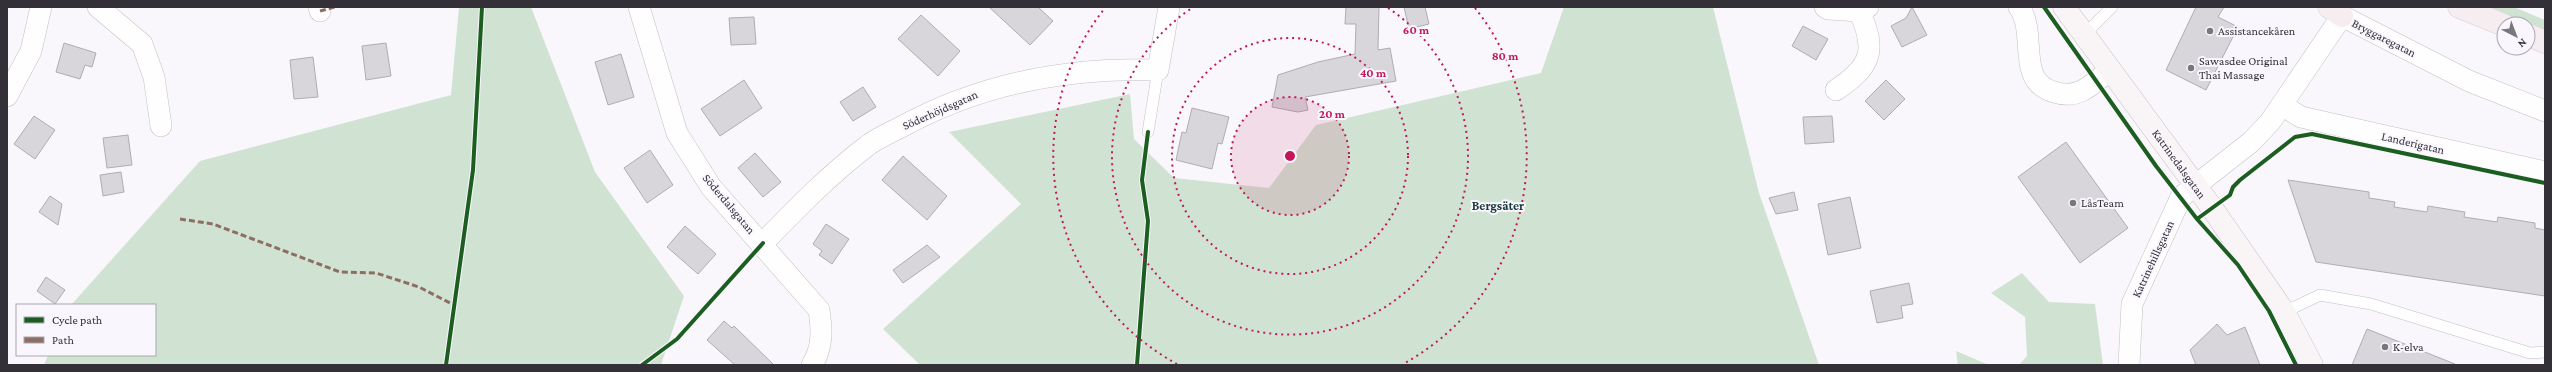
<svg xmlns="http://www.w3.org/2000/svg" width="2552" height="372" viewBox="0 0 2552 372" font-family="'Crimson Pro',serif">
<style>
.green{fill:#d0e3d2}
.building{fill:#d8d5db;stroke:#afacb2}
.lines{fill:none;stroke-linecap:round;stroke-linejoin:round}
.lane-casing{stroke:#c2c0c5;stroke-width:12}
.street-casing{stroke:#c2c0c5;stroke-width:22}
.secondary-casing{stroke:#c2c0c5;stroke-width:23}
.primary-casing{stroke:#d4d2d6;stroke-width:23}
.lane{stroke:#fefeff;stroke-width:11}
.street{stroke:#fefeff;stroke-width:21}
.secondary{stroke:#f9f5f7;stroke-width:22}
.primary{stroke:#f5edf0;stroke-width:22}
.quiet{stroke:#8d6e63;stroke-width:3;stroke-dasharray:6 3;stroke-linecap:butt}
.cycleway-casing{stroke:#f9f6fd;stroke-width:6}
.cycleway{stroke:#1b5e20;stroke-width:4}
.ring{fill:none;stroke:#c2185b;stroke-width:2;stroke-dasharray:2 4}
.poi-dot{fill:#79767c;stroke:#f9f6fd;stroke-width:1.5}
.labels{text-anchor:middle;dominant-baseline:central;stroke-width:4;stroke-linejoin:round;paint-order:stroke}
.poi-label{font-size:12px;fill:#343037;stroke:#f9f6fd;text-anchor:start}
.street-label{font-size:12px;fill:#343037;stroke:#f9f6fd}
.neighbourhood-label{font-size:13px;font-weight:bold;fill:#183a39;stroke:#f9f6fd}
.centre{fill:#c2185b;stroke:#f9f6fd;stroke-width:2}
.ring-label{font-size:12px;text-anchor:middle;font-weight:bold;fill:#c2185b;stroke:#f9f6fd;stroke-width:4;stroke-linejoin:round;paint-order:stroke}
</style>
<rect width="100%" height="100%" fill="#f9f7fc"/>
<path class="green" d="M 459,7 L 531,7 L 595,172 L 684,296 L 661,365 L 44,365 L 48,355 L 155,355 L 155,305 L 71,305 L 200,161 L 451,95 Z
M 1564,7 L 1713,7 L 1759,193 L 1819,365 L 920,365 L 883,329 L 1021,204 L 949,132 L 1130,94 L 1134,139 L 1174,178 L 1269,188 L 1316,125 L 1541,73 Z
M 2475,7 L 2514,7 L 2545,20 L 2545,39 L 2528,32 L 2528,24 L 2511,24 Z
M 2022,273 L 2049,302 L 2095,304 L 2103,365 L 2019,365 L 2027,356 L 2025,317 L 1991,293 Z
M 1956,351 L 1989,365 L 1958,365 Z"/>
<path class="building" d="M 989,7 L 1038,7 L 1053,21 L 1030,45 Z
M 1346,7 L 1379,7 L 1378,50 L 1390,48 L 1396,81 L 1305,97 L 1308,110 L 1298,112 L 1272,107 L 1278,75 L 1318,62 L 1355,54 L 1356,24 L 1345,24 Z
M 1404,7 L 1425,7 L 1429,24 L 1409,29 Z
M 1912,7 L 1927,35 L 1902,47 L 1891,26 L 1906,18 Z
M 2196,7 L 2224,7 L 2218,17 L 2238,27 L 2206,90 L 2166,70 Z
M 921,15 L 960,51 L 938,76 L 898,39 Z
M 754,17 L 756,44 L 731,45 L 729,18 Z
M 1803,26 L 1828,39 L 1816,60 L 1792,46 Z
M 64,43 L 96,53 L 92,67 L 85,65 L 80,79 L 56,72 Z
M 386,43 L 391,76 L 366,80 L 362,46 Z
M 621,54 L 634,97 L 608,105 L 595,62 Z
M 313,57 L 318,97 L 294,99 L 290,60 Z
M 744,80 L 762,108 L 720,136 L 701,109 Z
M 1886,80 L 1905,99 L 1884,120 L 1865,101 Z
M 863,87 L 876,107 L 853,121 L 840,102 Z
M 1192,108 L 1229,117 L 1222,144 L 1218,143 L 1212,169 L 1176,160 L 1182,132 L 1186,133 Z
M 34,116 L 55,130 L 35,159 L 14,144 Z
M 1832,116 L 1834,142 L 1805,144 L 1803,117 Z
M 128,135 L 132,165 L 107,168 L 103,138 Z
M 2066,142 L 2128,228 L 2080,263 L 2018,177 Z
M 650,150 L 673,185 L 647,203 L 624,168 Z
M 755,153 L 781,182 L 763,197 L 738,168 Z
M 903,156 L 947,196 L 927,220 L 882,180 Z
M 121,172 L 124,192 L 103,196 L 100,175 Z
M 2288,180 L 2369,192 L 2369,198 L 2395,202 L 2394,207 L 2427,212 L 2428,206 L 2465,212 L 2464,217 L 2497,222 L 2498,217 L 2535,223 L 2535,228 L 2545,230 L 2545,296 L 2316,262 Z
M 1794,192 L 1798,210 L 1776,214 L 1769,198 Z
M 50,196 L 62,204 L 58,225 L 39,212 Z
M 1850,197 L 1861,248 L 1828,255 L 1818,204 Z
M 826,224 L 849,239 L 832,264 L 819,255 L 822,251 L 813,244 Z
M 685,226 L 716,254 L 698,274 L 667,247 Z
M 927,245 L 940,257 L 903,283 L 893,270 Z
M 46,277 L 65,290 L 55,304 L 37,291 Z
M 1909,283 L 1913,304 L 1901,306 L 1903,318 L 1877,323 L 1870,291 Z
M 724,321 L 732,328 L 734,326 L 774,365 L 735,365 L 707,340 Z
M 2217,324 L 2227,335 L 2245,327 L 2260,365 L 2196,365 L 2190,350 Z
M 2367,329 L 2455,364 L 2455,365 L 2352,365 Z"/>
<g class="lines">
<defs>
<path id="lane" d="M 2084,35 L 2112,7
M 1148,132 L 1158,70
M 2284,312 L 2320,295 L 2371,304 L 2530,353 L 2545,352"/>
<path id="street" d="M 98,7 L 142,44 L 154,77 L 161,126
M 319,7 L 320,11
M 639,7 L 677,133 L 711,187 L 819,310 C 822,330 823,347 812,365
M 1825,7 L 1828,9 L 1859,11 L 1868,7
M 2019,7 C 2038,33 2015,81 2054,92 C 2079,100 2091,85 2110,70
M 1836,90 C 1872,66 1877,50 1859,11
M 7,96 L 31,51 L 41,7
M 2283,106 L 2301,117 L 2545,172
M 763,243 C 796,209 829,175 867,146 C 877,138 890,133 901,127 C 980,84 1069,67 1158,70 L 1169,7
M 2129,365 L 2132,304 L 2181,197 L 2251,142 L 2270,122 L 2342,16 L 2469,81 L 2545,111"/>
<path id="secondary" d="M 2064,7 L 2212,208 L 2284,312 L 2312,365"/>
<path id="primary" d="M 2329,7 L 2342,16
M 2459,7 L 2504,25
M 2528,35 L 2545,42"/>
</defs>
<use href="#lane" class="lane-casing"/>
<use href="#street" class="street-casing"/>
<use href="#secondary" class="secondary-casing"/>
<use href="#primary" class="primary-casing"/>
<use href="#lane" class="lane"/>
<use href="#street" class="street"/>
<use href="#secondary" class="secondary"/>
<use href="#primary" class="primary"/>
<path class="quiet" d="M 320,11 L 335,7
M 180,219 L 213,224 L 340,272 L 376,273 L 419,287 L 454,305"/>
<defs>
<path id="cycleway" d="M 2044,7 L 2156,166 L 2197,219 L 2238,265 L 2269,311 L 2296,365
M 2197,219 L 2230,195 L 2233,187 L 2240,180 L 2295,137 L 2312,134 L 2545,183
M 446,365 L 473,170 L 482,7
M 642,365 L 677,339 L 763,243
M 1137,365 L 1148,221 L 1142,180 L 1148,132"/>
</defs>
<use href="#cycleway" class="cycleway-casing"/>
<use href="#cycleway" class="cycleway"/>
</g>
<circle cx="1290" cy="156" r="59" fill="#c2185b" fill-opacity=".12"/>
<g class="ring">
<circle cx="1290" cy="156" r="59"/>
<circle cx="1290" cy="156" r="118"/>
<path d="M1388 8A178 178 0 1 1 1192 8"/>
<path d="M1177 364A237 237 0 0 1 1105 8M1475 8A237 237 0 0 1 1403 364"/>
</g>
<g class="poi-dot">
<circle cx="2210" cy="31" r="4"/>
<circle cx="2191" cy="68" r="4"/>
<circle cx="2073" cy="203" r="4"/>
<circle cx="2385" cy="347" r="4"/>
</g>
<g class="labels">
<g class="poi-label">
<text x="2218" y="31">Assistancekåren</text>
<text x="2199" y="61">Sawasdee Original<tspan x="2199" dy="14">Thai Massage</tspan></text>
<text x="2081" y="203">LåsTeam</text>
<text x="2393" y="347">K-elva</text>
</g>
<g class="street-label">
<text transform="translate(2384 38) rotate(27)">Bryggaregatan</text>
<text transform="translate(940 110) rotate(-24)">Söderhöjdsgatan</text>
<text transform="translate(2413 143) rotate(13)">Landerigatan</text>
<text transform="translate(2179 164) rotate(54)">Katrinedalsgatan</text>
<text transform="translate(729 204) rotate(50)">Söderdalsgatan</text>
<text transform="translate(2153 259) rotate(-65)">Katrinehillsgatan</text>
</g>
<g class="neighbourhood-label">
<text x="1498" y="205">Bergsäter</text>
</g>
</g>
<circle cx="1290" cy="156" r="6" class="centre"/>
<g class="ring-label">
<text x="1416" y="34">60 m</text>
<text x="1505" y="60">80 m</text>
<text x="1373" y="77">40 m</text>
<text x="1332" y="118">20 m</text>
</g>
<rect width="2552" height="372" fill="none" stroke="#343037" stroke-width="16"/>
<rect x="16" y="304" width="140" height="52" fill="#f9f6fd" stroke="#aaa7ae"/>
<rect x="24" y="317" width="20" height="6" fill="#1b5e20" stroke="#aaa7ae"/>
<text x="52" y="324" font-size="12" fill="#343037">Cycle path</text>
<rect x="24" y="337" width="20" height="6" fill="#8d6e63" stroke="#aaa7ae"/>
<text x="52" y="344" font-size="12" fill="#343037">Path</text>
<g transform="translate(2516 36) rotate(138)"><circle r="19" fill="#f9f6fd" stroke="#aaa7ae"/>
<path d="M0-3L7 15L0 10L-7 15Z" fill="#79767c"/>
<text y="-6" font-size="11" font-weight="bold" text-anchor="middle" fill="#343037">N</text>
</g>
</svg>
